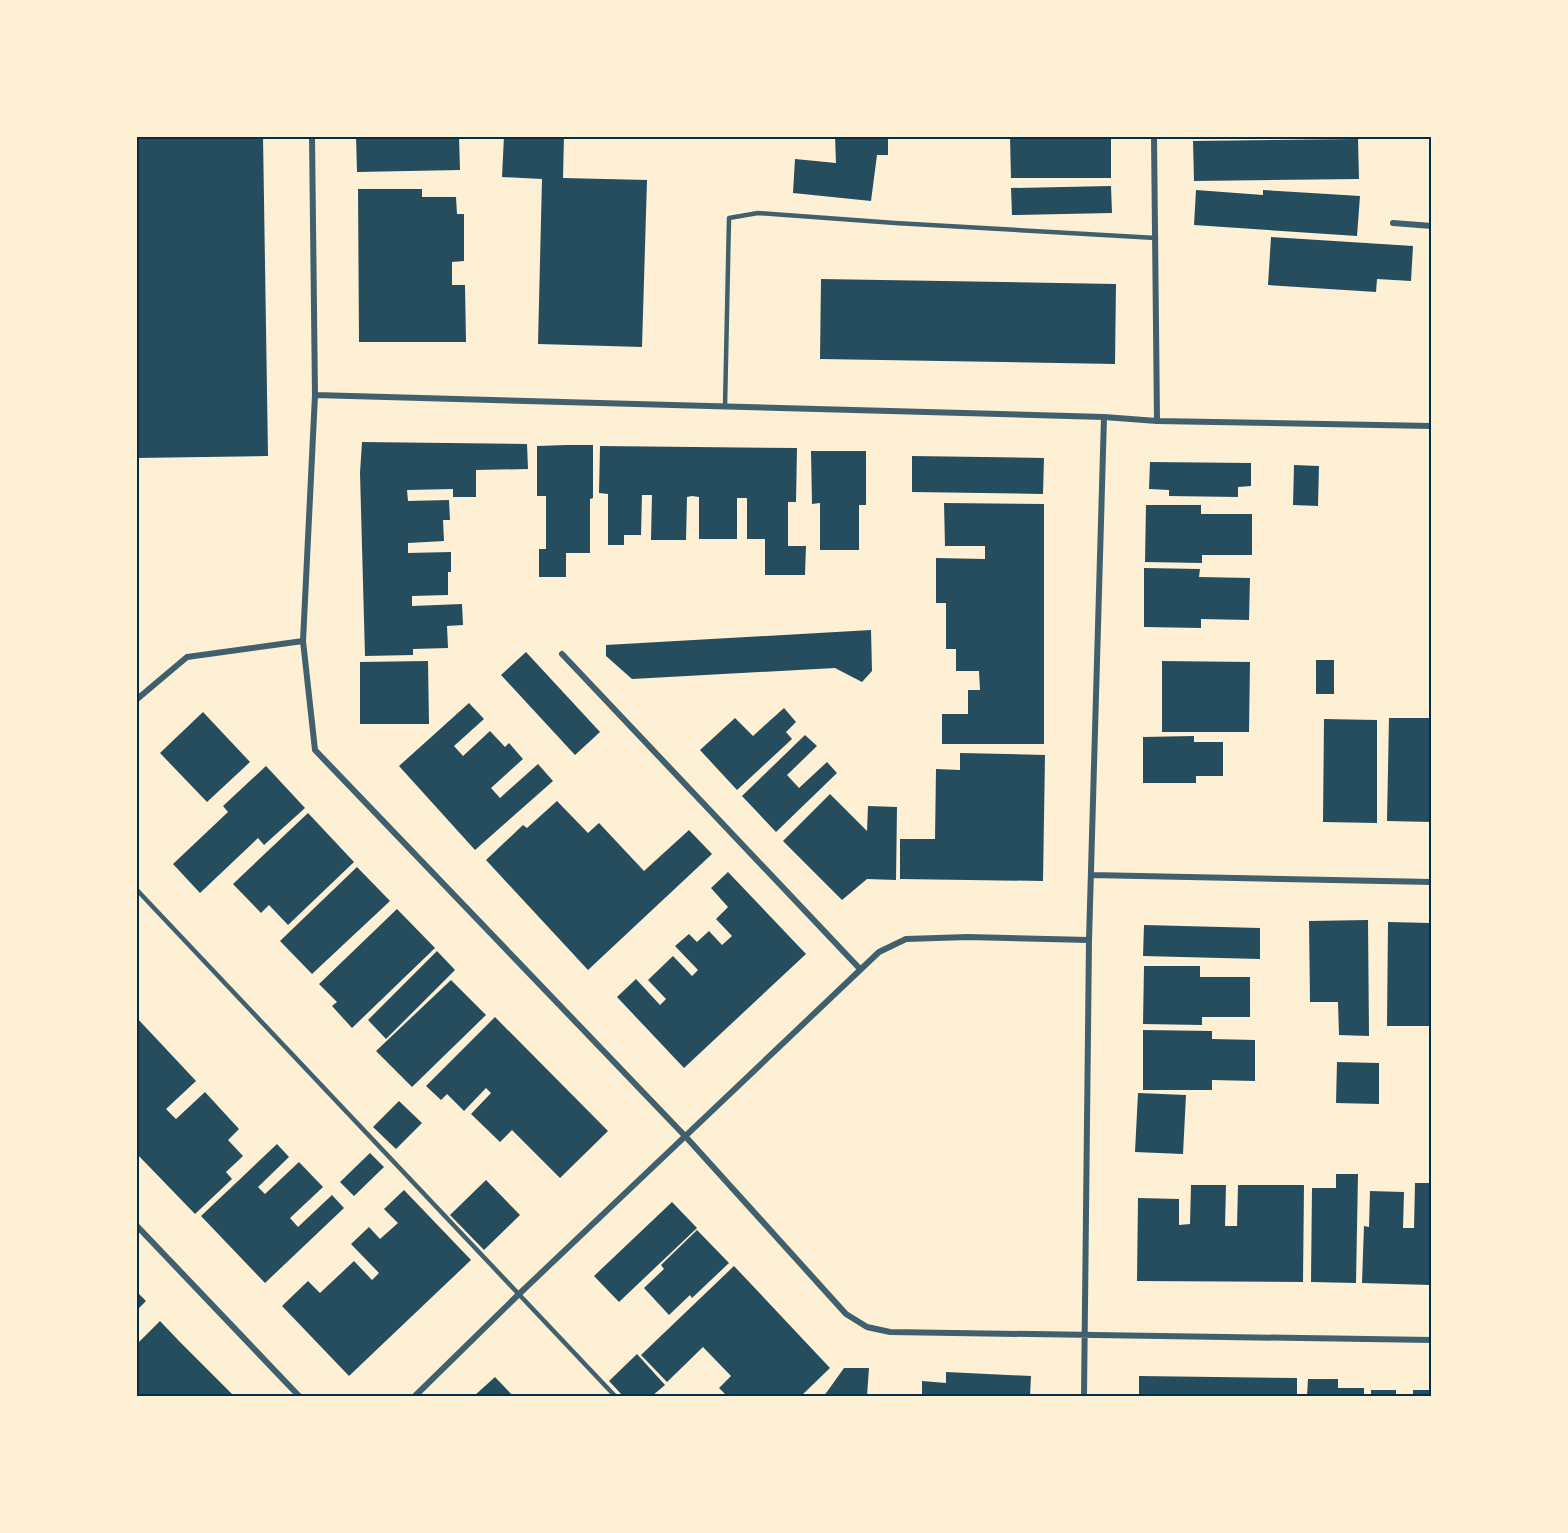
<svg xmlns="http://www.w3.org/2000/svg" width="1568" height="1533" viewBox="0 0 1568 1533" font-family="'IBM Plex Sans',sans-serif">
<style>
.building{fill:#264d5e}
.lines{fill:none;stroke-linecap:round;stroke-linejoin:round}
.service{stroke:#3f606c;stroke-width:4.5}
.minor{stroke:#3f606c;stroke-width:6}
.neatline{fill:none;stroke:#003049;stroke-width:2}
</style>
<rect width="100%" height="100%" fill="#fdf0d5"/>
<path class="building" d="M 136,136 L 263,136 L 268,456 L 136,458 Z
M 356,136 L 459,136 L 460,170 L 357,172 Z
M 504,136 L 564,136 L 563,178 L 647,180 L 642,347 L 538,344 L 542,179 L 502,177 Z
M 835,136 L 888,136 L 888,155 L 877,155 L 871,201 L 793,193 L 795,159 L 836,163 Z
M 1111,136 L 1111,178 L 1011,178 L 1010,137 Z
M 1358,139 L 1359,179 L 1194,181 L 1193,141 Z
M 1111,186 L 1112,213 L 1012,215 L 1011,188 Z
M 358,189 L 422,189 L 422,197 L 456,197 L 457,214 L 464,214 L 464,261 L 452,262 L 452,285 L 465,285 L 466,342 L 359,342 Z
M 1196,190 L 1263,195 L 1263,190 L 1360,196 L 1357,236 L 1194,225 Z
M 1271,237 L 1413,246 L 1411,281 L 1377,279 L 1376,292 L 1268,285 Z
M 821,279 L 1116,284 L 1115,364 L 820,359 Z
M 362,442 L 527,444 L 528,469 L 476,470 L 476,497 L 453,497 L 453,489 L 407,490 L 408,501 L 449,500 L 450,520 L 443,520 L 444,541 L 408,543 L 408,553 L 451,552 L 451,572 L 448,572 L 448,595 L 412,596 L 412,606 L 462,604 L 463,625 L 447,626 L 448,648 L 413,649 L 413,655 L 365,656 L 360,473 Z
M 566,445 L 593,445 L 593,498 L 590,499 L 590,553 L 566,553 L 566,577 L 539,577 L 539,549 L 546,549 L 546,496 L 537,496 L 537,446 Z
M 600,446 L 797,448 L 796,502 L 788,502 L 788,546 L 806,546 L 805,575 L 765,575 L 765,539 L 747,539 L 747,498 L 737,498 L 737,539 L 699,539 L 699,497 L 692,496 L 687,497 L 686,540 L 651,540 L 652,495 L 642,495 L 641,535 L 624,535 L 624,545 L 608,545 L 608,494 L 599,493 Z
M 811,451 L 866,451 L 866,505 L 859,505 L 859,550 L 820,550 L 820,503 L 812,504 Z
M 912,456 L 1044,458 L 1043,494 L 912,492 Z
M 1150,462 L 1251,463 L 1251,486 L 1238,487 L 1238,497 L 1169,496 L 1169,490 L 1149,489 Z
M 1294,465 L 1319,466 L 1318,506 L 1293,505 Z
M 944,503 L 1044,504 L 1044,744 L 942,744 L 942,714 L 968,714 L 968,690 L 980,690 L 979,671 L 956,671 L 956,649 L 946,649 L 946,603 L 936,603 L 936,558 L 985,559 L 985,546 L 945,546 Z
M 1146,505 L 1201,505 L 1201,514 L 1252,514 L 1252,555 L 1202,555 L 1202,563 L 1145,562 Z
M 1144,568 L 1200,569 L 1199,577 L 1250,578 L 1249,620 L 1201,619 L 1201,628 L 1144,627 Z
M 871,630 L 872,671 L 862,682 L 835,668 L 632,679 L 606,656 L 606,645 Z
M 526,652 L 600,732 L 575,755 L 501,675 Z
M 1316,660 L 1334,660 L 1334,694 L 1316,694 Z
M 428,661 L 429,724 L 360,724 L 360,662 Z
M 1162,661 L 1250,662 L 1249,732 L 1162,732 Z
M 469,703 L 484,719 L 454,746 L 463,756 L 490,731 L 505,747 L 509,743 L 523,759 L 491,788 L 500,798 L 538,764 L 553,781 L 475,850 L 399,766 Z
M 784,708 L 796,722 L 786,732 L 792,739 L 737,790 L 700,750 L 735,718 L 753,736 Z
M 203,712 L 250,762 L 207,802 L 160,753 Z
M 1389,718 L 1431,718 L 1431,822 L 1387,821 Z
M 1324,719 L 1377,720 L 1377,823 L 1323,822 Z
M 805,735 L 817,746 L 787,775 L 799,788 L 827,762 L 837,773 L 776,832 L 742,796 Z
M 1194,736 L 1194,742 L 1223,742 L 1223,776 L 1196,776 L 1196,783 L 1143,783 L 1143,737 Z
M 960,753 L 1045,755 L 1043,881 L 900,879 L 900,839 L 935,839 L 936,769 L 960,770 Z
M 266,766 L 305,808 L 264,845 L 258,838 L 200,893 L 173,864 L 228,812 L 223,806 Z
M 830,794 L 867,831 L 868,806 L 897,807 L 896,880 L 867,879 L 842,900 L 783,841 Z
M 557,801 L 588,833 L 599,823 L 644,871 L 689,830 L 712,854 L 588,970 L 486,860 L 523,825 L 527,828 Z
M 308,813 L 354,862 L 288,925 L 269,905 L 261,913 L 233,884 Z
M 357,867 L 390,901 L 312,974 L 280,941 Z
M 728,872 L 806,954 L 684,1068 L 617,997 L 636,979 L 660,1005 L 666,999 L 648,980 L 673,956 L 692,976 L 698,970 L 675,946 L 689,934 L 697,942 L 709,931 L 722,945 L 732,936 L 716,919 L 728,907 L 711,888 Z
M 397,909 L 435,948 L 352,1028 L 332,1006 L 337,1002 L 319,984 Z
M 1368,920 L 1369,1036 L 1339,1035 L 1338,1002 L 1310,1002 L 1309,921 Z
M 1388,922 L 1431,923 L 1431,1026 L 1387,1026 Z
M 1144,925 L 1260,928 L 1260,959 L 1143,956 Z
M 437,951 L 455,970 L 386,1039 L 368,1020 Z
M 1144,966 L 1200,966 L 1200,977 L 1250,977 L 1250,1017 L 1202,1017 L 1202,1025 L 1143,1024 Z
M 451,980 L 486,1015 L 412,1087 L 376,1051 Z
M 136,1017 L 196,1081 L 166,1109 L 176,1119 L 205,1092 L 239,1129 L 228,1140 L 243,1156 L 226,1172 L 232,1179 L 195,1214 L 136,1153 Z
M 495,1017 L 608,1131 L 560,1178 L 512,1130 L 500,1142 L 471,1114 L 491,1093 L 486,1088 L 464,1111 L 447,1094 L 441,1100 L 426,1086 Z
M 1143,1030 L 1212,1031 L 1212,1039 L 1255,1040 L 1255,1081 L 1212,1080 L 1212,1090 L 1143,1090 Z
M 1337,1062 L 1379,1063 L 1379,1104 L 1336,1103 Z
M 1138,1093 L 1186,1095 L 1183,1154 L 1135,1152 Z
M 399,1101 L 422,1123 L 396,1149 L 373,1127 Z
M 277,1144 L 289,1157 L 258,1187 L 265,1194 L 299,1162 L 323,1187 L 290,1218 L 298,1227 L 332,1195 L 344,1208 L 265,1283 L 201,1216 Z
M 370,1153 L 384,1167 L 354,1196 L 340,1182 Z
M 1336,1174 L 1358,1174 L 1356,1283 L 1311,1282 L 1312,1188 L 1336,1188 Z
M 486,1180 L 520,1215 L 484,1250 L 450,1215 Z
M 1415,1183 L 1431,1183 L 1431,1285 L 1362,1283 L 1364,1226 L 1369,1227 L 1370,1191 L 1404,1192 L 1403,1228 L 1414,1228 Z
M 1191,1185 L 1226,1185 L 1225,1226 L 1237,1226 L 1238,1185 L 1304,1185 L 1303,1282 L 1137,1281 L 1138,1198 L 1179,1199 L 1179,1225 L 1190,1224 Z
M 404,1190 L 471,1260 L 349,1376 L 282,1306 L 308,1281 L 320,1293 L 354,1261 L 372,1280 L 379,1273 L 351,1244 L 369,1227 L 380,1239 L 398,1223 L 384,1209 Z
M 672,1202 L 697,1228 L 619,1302 L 594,1276 Z
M 697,1230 L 729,1263 L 692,1298 L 690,1295 L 669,1315 L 644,1288 L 664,1269 L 661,1265 Z
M 734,1266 L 830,1368 L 801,1396 L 727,1396 L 719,1388 L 731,1376 L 703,1347 L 667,1382 L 641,1355 Z
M 136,1291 L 146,1301 L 136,1311 Z
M 160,1321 L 179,1341 L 234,1396 L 136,1396 L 136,1345 Z
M 637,1354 L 665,1385 L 652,1396 L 623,1396 L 609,1381 Z
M 844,1368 L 869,1368 L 867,1396 L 824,1396 Z
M 946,1372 L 1031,1376 L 1030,1396 L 922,1396 L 922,1381 L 946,1383 Z
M 1139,1376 L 1297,1378 L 1297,1396 L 1139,1396 Z
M 495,1377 L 513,1396 L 474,1396 Z
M 1308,1379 L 1338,1379 L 1338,1388 L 1364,1388 L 1364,1396 L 1307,1396 Z
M 1371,1390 L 1396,1390 L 1396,1396 L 1371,1396 Z
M 1413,1390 L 1431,1390 L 1431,1396 L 1413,1396 Z"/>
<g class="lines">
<path class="service" d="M 725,407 L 729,218 L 758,213 L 895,223 L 1156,238
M 1431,608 L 1432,608
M 136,889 L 615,1396"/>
<path class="minor" d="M 312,136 L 315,395 L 303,641 L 315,750 L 686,1137 L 846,1314 L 867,1327 L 890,1332 L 1432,1340
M 1154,136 L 1157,421
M 1393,223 L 1432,226
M 315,395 L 1104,417 L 1157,421 L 1432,426
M 562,654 L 860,969
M 136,700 L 187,657 L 303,641
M 1091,875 L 1432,882
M 136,1225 L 299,1396
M 415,1396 L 518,1295 L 879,952 L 906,939 L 968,937 L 1089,940
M 1084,1396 L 1089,940 L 1104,417"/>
</g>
<rect width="1568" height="1533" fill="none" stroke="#fdf0d5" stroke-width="276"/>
<rect x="138" y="138" width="1292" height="1257" class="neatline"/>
</svg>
